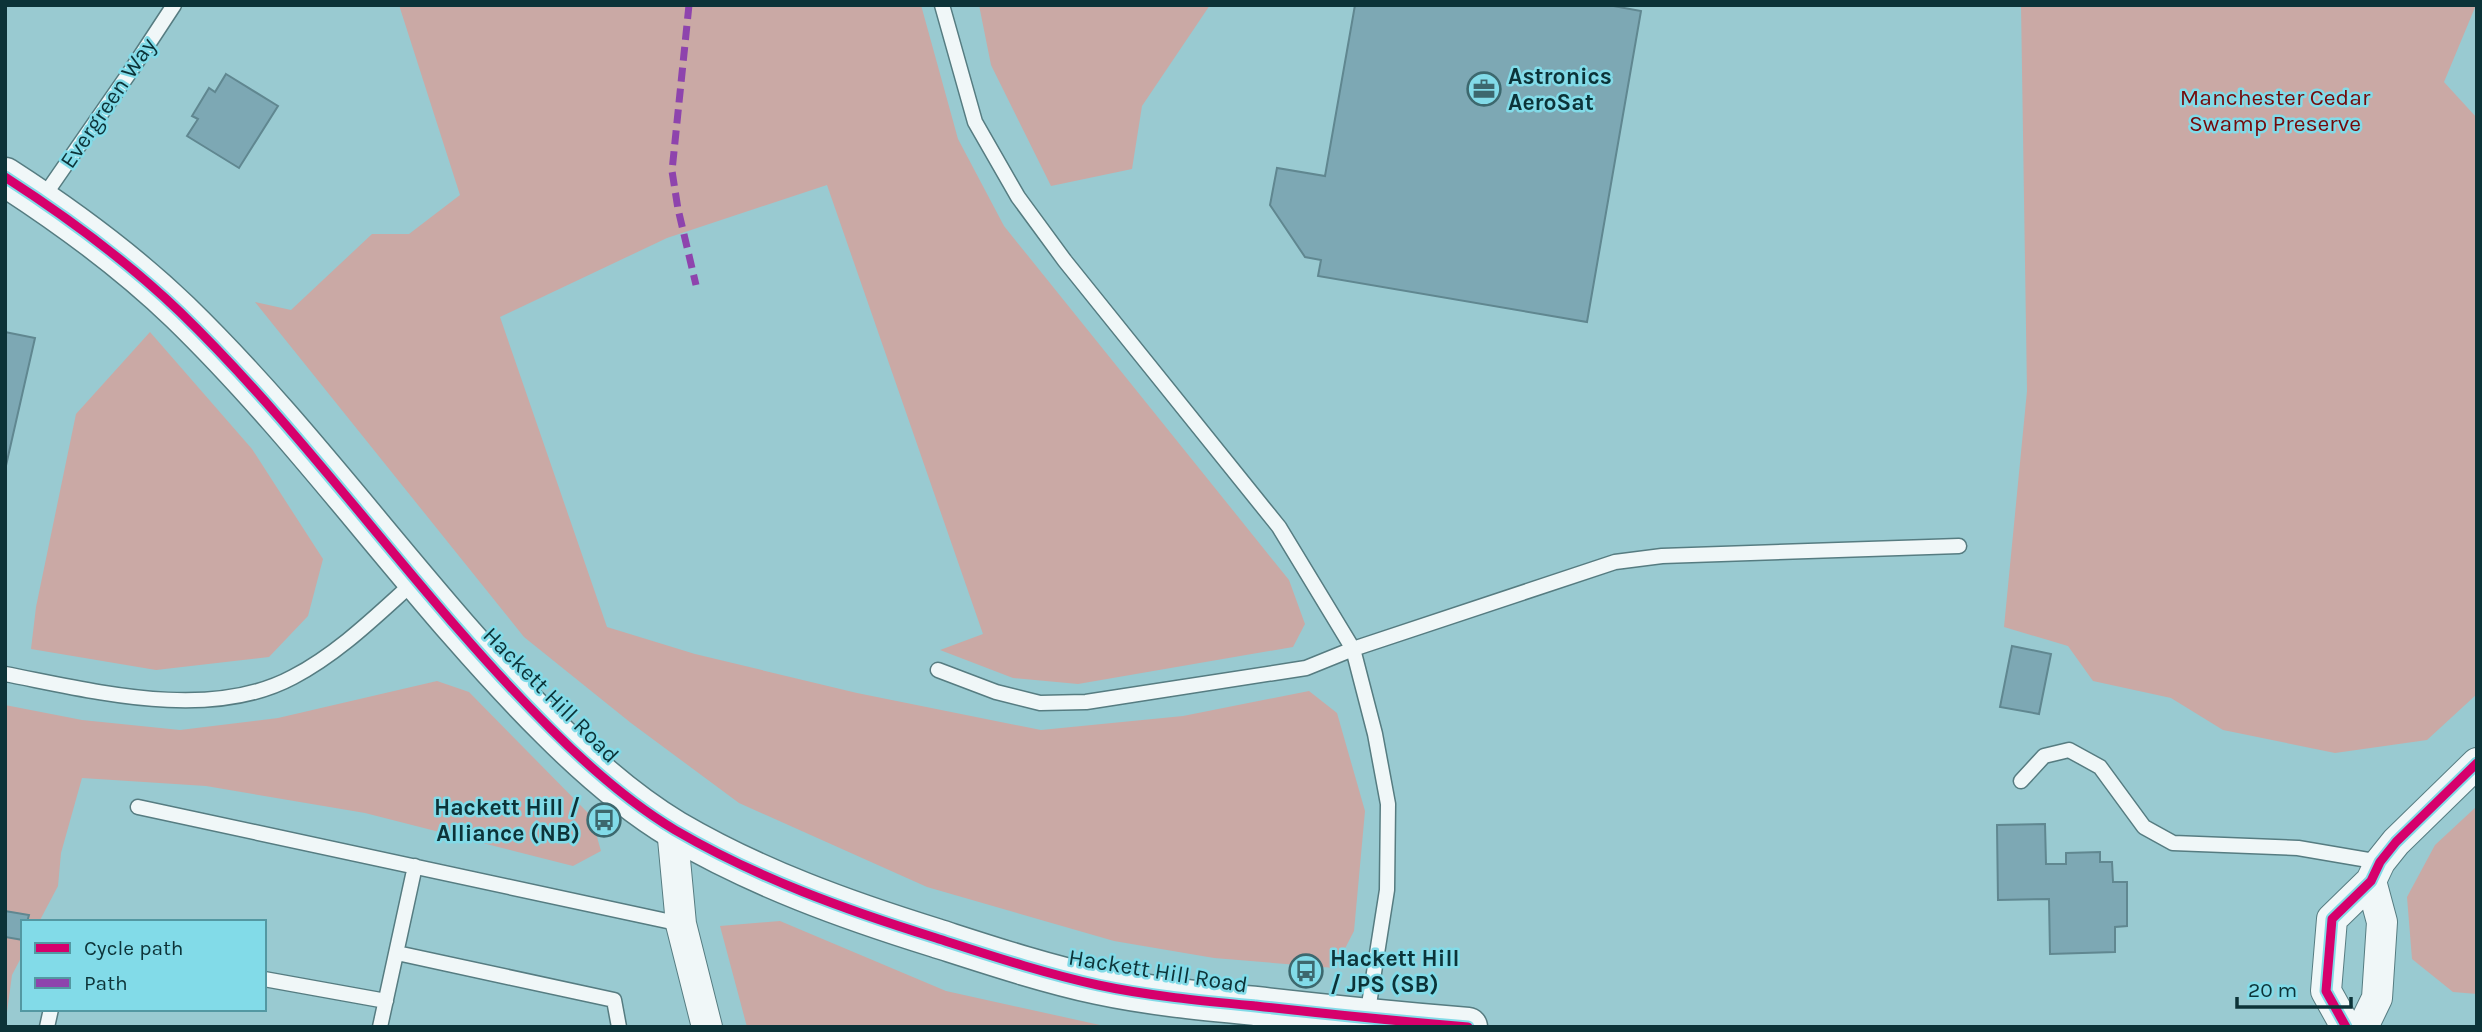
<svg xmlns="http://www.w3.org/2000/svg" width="2482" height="1032" viewBox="0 0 2482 1032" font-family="Karla,sans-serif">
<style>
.green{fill:#caa9a5}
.building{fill:#7da8b4;stroke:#608790;stroke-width:2}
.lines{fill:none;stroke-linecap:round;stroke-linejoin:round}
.lane-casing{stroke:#567c81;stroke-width:17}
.street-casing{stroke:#567c81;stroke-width:32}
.secondary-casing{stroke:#567c81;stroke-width:41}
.lane{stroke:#f0f7f8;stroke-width:14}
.street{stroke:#f0f7f8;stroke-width:30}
.secondary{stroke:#f0f7f8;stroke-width:38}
.quiet{stroke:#8e44ad;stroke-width:7;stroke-dasharray:14 7;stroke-linecap:butt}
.cycleway-casing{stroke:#82dbe8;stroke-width:13}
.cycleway{stroke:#d6006c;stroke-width:9}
.labels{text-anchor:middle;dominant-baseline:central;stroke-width:5;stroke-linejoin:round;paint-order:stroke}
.poi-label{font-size:23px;font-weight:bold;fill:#0c3338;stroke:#82dbe8;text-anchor:start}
.park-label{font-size:23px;fill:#750a0a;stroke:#82dbe8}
.street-label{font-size:23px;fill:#0c3338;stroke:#82dbe8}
</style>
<rect width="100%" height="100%" fill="#99cad1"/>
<path class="green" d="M 399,5 L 921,5 L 958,139 L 1004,226 L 1289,580 L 1305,624 L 1293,647 L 1078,684 L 1013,678 L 940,650 L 983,634 L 827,185 L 667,238 L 500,317 L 607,627 L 695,654 L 857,693 L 1041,730 L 1183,716 L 1309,691 L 1337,713 L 1365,811 L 1354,931 L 1335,968 L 1214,958 L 1114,941 L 927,887 L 739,803 L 631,723 L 524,637 L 255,302 L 291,310 L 372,234 L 409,234 L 460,195 Z
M 979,5 L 1210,5 L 1142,106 L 1132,169 L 1051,186 L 991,65 Z
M 2021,5 L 2476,5 L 2444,82 L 2477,118 L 2477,694 L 2427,740 L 2335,753 L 2223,730 L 2171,698 L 2093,681 L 2068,646 L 2004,627 L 2027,391 Z
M 150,332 L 252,449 L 323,559 L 308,616 L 269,657 L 156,670 L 31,649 L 36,607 L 76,414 Z
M 437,681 L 469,692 L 591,816 L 601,851 L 573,866 L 365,813 L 206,786 L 82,778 L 61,853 L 58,886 L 39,922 L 23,922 L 23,954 L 12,975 L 5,1027 L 5,705 L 82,720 L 180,730 L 278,718 Z
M 2477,806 L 2477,994 L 2453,992 L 2412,959 L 2407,897 L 2435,845 Z
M 780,921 L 946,991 L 1109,1027 L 747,1027 L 720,926 Z"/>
<path class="building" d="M 1355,5 L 1608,5 L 1641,11 L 1587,322 L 1318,276 L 1321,260 L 1305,257 L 1270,205 L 1277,168 L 1325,176 Z
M 226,74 L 278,106 L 239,168 L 187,136 L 198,119 L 192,116 L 209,88 L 215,92 Z
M 5,332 L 35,338 L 5,470 Z
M 2012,646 L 2051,654 L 2039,714 L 2000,707 Z
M 2045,824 L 2046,864 L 2066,864 L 2066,853 L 2100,852 L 2100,862 L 2112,862 L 2113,882 L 2127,882 L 2127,926 L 2115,927 L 2115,952 L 2050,954 L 2049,899 L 1998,900 L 1997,825 Z
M 5,911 L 29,915 L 27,922 L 23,922 L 23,940 L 5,937 Z"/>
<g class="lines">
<defs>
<path id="lane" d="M 942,5 L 975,122 L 1018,197 L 1065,261 L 1279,527 L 1353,649 L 1375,734 L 1388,804 L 1387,890 L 1367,1017
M 42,199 L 132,69 L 174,5
M 938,670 L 996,692 L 1040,703 L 1086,702 L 1306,668 L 1353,649 L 1615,562 L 1662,556 L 1959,546
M 5,674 C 94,691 209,722 293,677 C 339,653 377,615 415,581
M 2021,781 L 2044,756 L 2069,750 L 2100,767 L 2144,827 L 2173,843 L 2298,848 L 2380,862
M 138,807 L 681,924
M 397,953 L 614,1000 L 619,1027
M 264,979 L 386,1001
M 47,1027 L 51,1009
M 380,1027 L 415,866"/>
<path id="street" d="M 672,828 L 681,924 L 707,1027
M 2346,1027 L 2326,991 L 2332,919 L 2371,881 L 2380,862 L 2396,842 L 2477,763
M 2363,1027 L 2377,998 L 2382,922 L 2371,881"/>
<path id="secondary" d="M 5,177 C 67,217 127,261 180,312 C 314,442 419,598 551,729 C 588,766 630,803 675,830 C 757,878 846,910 936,938 C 989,955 1043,973 1098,985 C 1149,996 1203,1001 1256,1006 C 1326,1014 1397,1021 1468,1027"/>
</defs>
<use href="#lane" class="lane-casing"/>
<use href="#street" class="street-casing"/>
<use href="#secondary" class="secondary-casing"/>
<use href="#lane" class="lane"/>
<use href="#street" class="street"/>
<use href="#secondary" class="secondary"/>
<path class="quiet" d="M 689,5 L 672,171 L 678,209 L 696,285"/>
<defs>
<path id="cycleway" d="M 5,177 C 67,217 127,261 180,312 C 314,442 419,598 551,729 C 588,766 630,803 675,830 C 757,878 846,910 936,938 C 989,955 1043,973 1098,985 C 1149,996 1203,1001 1256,1006 C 1326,1014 1397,1021 1468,1027
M 2346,1027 L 2326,991 L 2332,919 L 2371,881 L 2380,862 L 2396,842 L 2477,763"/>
</defs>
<use href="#cycleway" class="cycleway-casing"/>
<use href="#cycleway" class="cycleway"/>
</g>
<defs>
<symbol id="office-ring" viewBox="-11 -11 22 22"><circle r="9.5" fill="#82dbe8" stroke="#3d686e" stroke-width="1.5"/><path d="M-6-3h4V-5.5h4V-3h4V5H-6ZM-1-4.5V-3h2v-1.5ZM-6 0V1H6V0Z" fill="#3d686e"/></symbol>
<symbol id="bus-ring" viewBox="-11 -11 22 22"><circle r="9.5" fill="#82dbe8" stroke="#3d686e" stroke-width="1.5"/><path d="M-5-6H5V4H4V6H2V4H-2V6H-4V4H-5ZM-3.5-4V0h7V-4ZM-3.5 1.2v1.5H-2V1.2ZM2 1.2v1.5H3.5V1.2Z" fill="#3d686e"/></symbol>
</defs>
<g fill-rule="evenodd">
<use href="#office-ring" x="1465" y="70" width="38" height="38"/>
<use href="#bus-ring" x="585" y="801" width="38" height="38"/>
<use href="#bus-ring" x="1287" y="952" width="38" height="38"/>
</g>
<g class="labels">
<g class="poi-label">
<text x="1508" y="76">Astronics<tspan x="1508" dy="26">AeroSat</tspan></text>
<text x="580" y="807" text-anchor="end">Hackett Hill /<tspan x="580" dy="26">Alliance (NB)</tspan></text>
<text x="1330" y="958">Hackett Hill<tspan x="1330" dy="26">/ JPS (SB)</tspan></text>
</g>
<g class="park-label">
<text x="2275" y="97">Manchester Cedar<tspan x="2275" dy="26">Swamp Preserve</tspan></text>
</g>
<g class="street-label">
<text transform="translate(108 103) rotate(-56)">Evergreen Way</text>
<text transform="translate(551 695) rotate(45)">Hackett Hill Road</text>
<text transform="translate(1158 971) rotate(9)">Hackett Hill Road</text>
</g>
</g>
<rect width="2482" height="1032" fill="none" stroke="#0c3338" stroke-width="14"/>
<rect x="21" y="920" width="245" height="91" fill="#82dbe8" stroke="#5398a2" stroke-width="2"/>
<rect x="35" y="943" width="35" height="10" fill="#d6006c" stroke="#5398a2" stroke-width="2"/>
<text x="84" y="955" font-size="21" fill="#0c3338">Cycle path</text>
<rect x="35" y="978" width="35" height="10" fill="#8e44ad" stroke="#5398a2" stroke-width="2"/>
<text x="84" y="990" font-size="21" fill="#0c3338">Path</text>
<path d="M2237 997v10h114v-10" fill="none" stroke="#0c3338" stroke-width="3.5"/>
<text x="2248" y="997" font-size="21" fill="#0c3338" stroke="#82dbe8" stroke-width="5" paint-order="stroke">20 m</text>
</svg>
